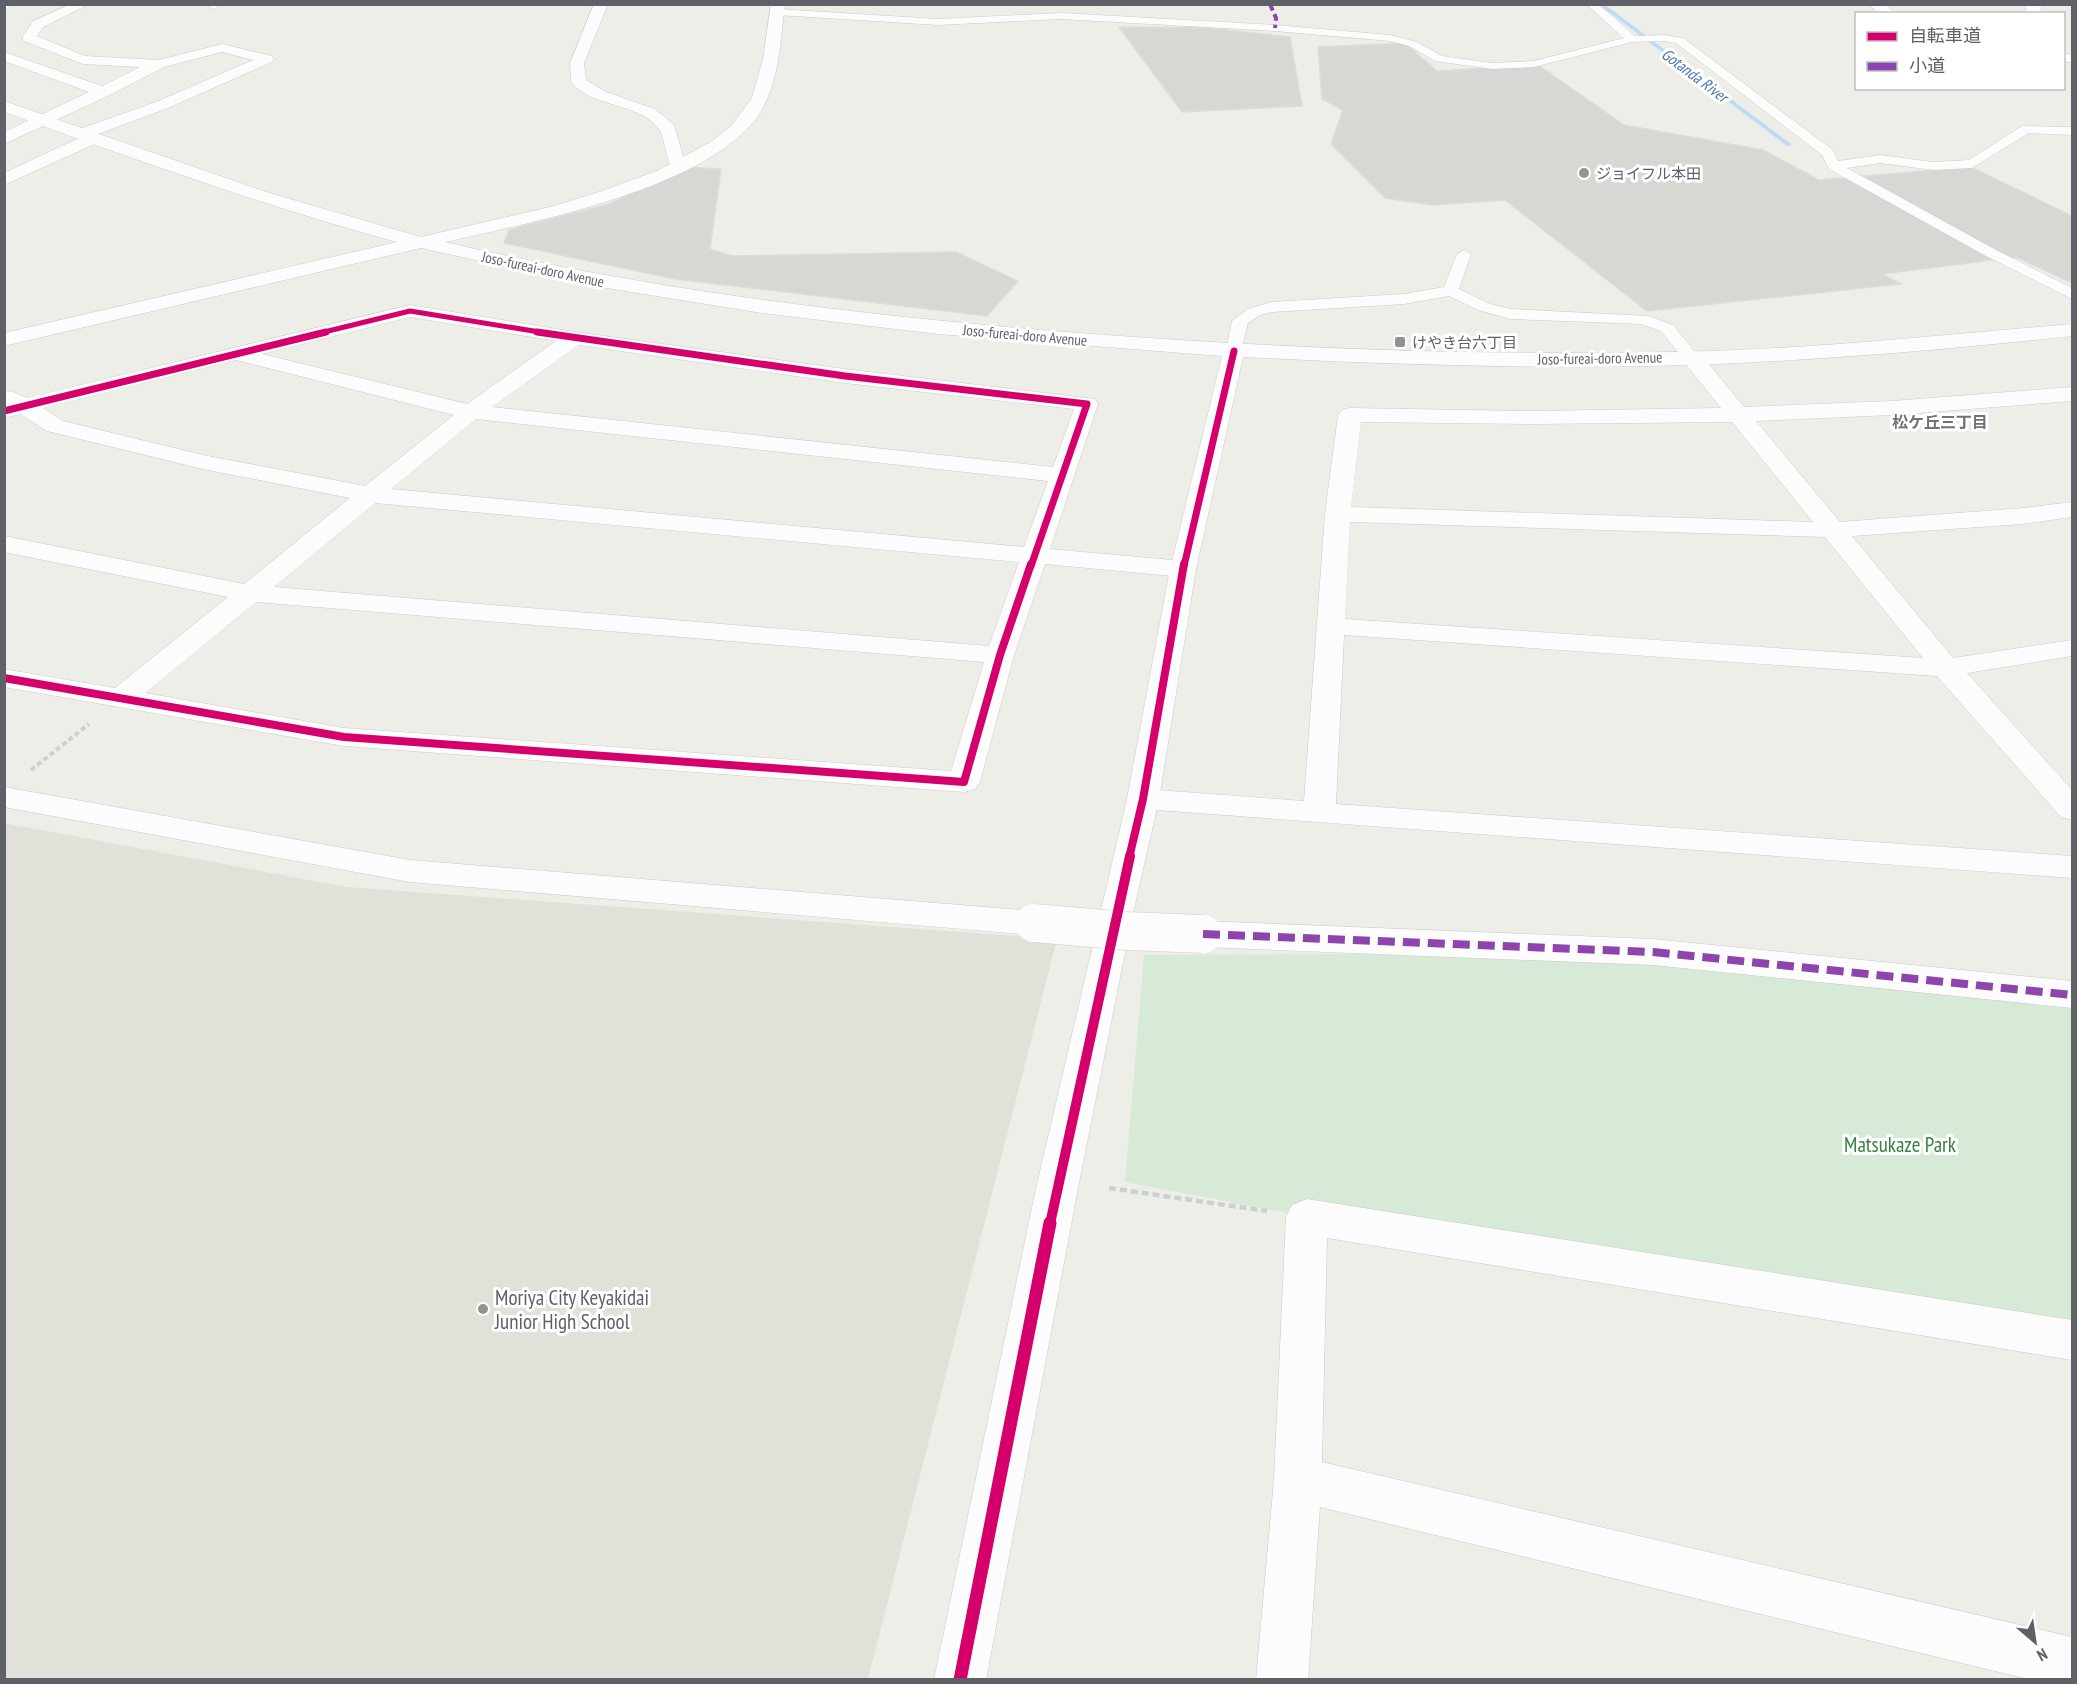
<svg xmlns="http://www.w3.org/2000/svg" width="2077" height="1684" viewBox="0 0 2077 1684" font-family="'PT Sans Narrow','Noto Sans JP',sans-serif">
<style>
.education{fill:#e1e0d9}
.green{fill:#d7ead7}
.lines{fill:none;stroke-linecap:round;stroke-linejoin:round}
.stream{fill:#bfdaf6;fill-rule:evenodd}
.building{fill:#d8d7d4;stroke:#dedcd8;stroke-width:1.5}
.lane-casing{stroke:#cacaca;stroke-width:1}
.street-casing{stroke:#cacaca;stroke-width:1}
.secondary-casing{stroke:#cbcbcb;stroke-width:1}
.path-far1{stroke:#ccd0ce;stroke-width:4;stroke-dasharray:5 3;stroke-linecap:butt}
.path{stroke:#ccd0ce;stroke-width:4.5;stroke-dasharray:7 4;stroke-linecap:butt}
.lane{fill:#fcfcfc;fill-rule:evenodd}
.street{fill:#fcfcfc;fill-rule:evenodd}
.secondary{fill:#fcfcfc;fill-rule:evenodd}
.street-bridge-casing{stroke:#cacaca;stroke-width:39;stroke-linecap:butt}
.street-bridge{stroke:#fcfcfc;stroke-width:38}
.quiet-far1{stroke:#8e44ad;stroke-width:4;stroke-dasharray:7 4;stroke-linecap:butt}
.quiet{stroke:#8e44ad;stroke-width:8;stroke-dasharray:17 8;stroke-linecap:butt}
.cycleway-far4-casing{stroke:#fff;stroke-width:8}
.cycleway-far3-casing{stroke:#fff;stroke-width:10}
.cycleway-far2-casing{stroke:#fff;stroke-width:12}
.cycleway-far1-casing{stroke:#fff;stroke-width:14}
.cycleway-casing{stroke:#fff;stroke-width:16}
.cycleway-far4{stroke:#d6006c;stroke-width:5}
.cycleway-far3{stroke:#d6006c;stroke-width:7}
.cycleway-far2{stroke:#d6006c;stroke-width:8}
.cycleway-far1{stroke:#d6006c;stroke-width:10}
.cycleway{stroke:#d6006c;stroke-width:13}
.poi-dot{fill:#909294;stroke:#fff;stroke-width:2}
.labels{text-anchor:middle;dominant-baseline:central;stroke-width:6;stroke-linejoin:round;paint-order:stroke}
.far-poi-label{font-size:15px;fill:#5e6167;stroke:#fff;text-anchor:start}
.far-street-label{font-size:15px;fill:#5e6167;stroke:#fff}
.far-water-label{font-size:16px;font-style:italic;fill:#4a75b7;stroke:#fff}
.far-neighbourhood-label{font-size:16px;font-weight:bold;fill:#6f7379;stroke:#fff}
.near-park-label{font-size:21px;fill:#388342;stroke:#fff}
.near-poi-label{font-size:21px;fill:#5e6167;stroke:#fff;text-anchor:start}
</style>
<rect width="100%" height="100%" fill="#eeeee9"/>
<path class="education" d="M 4,823 L 347,887 L 1057,939 L 868,1679 L 5,1679 Z"/>
<path class="green" d="M 1653,952 L 2072,995 L 2072,1340 L 1307,1217 L 1125,1182 L 1144,955 Z"/>
<g class="lines">
<path class="stream" d="M 1604,4 L 1791,144 L 1791,146 L 1787,146 L 1598,4 Z"/>
</g>
<path class="building" d="M 1119,27 L 1208,28 L 1290,37 L 1302,106 L 1182,112 Z
M 1405,43 L 1437,71 L 1538,65 L 1624,125 L 1763,150 L 1819,180 L 1971,167 L 2072,216 L 2072,283 L 2016,257 L 1882,274 L 1901,284 L 1647,311 L 1505,200 L 1432,205 L 1385,198 L 1331,144 L 1343,110 L 1322,99 L 1318,47 Z
M 687,167 L 721,169 L 710,249 L 732,256 L 956,252 L 1018,281 L 987,316 L 675,279 L 504,243 L 509,230 L 609,204 Z"/>
<g class="lines">
<defs>
<path id="lane" d="M 1586,4 L 1598,4 L 1635,36 L 1664,35 L 1683,38 L 1833,150 L 1838,161 L 1880,155 L 1933,162 L 1969,160 L 2022,126 L 2072,127 L 2072,135 L 2029,133 L 1972,168 L 1933,170 L 1880,163 L 1847,168 L 1996,250 L 2072,288 L 2072,299 L 1986,256 L 1829,169 L 1822,155 L 1676,43 L 1664,41 L 1632,42 L 1534,67 L 1492,69 L 1435,61 L 1409,46 L 1390,41 L 1275,31 L 1061,19 L 938,25 L 777,15 L 772,12 L 777,9 L 938,19 L 1061,13 L 1275,25 L 1390,35 L 1417,42 L 1442,56 L 1492,63 L 1534,61 L 1624,38 Z
M 1464,250 L 1471,254 L 1459,289 L 1490,304 L 1511,309 L 1649,316 L 1673,325 L 1699,357 L 1691,362 L 1685,361 L 1661,331 L 1641,324 L 1511,319 L 1478,310 L 1449,296 L 1404,304 L 1272,312 L 1260,315 L 1248,323 L 1240,355 L 1234,356 L 1226,351 L 1232,321 L 1248,309 L 1271,302 L 1404,294 L 1444,287 L 1457,254 Z"/>
<path id="street" d="M 4,4 L 15,4 L 4,10 Z
M 71,4 L 89,4 L 43,27 L 37,36 L 85,56 L 159,60 L 222,44 L 272,56 L 274,59 L 272,62 L 168,108 L 98,134 L 101,138 L 99,142 L 4,185 L 4,173 L 79,138 L 75,134 L 77,130 L 156,102 L 253,60 L 222,52 L 164,67 L 110,95 L 4,144 L 4,132 L 89,92 L 4,61 L 4,52 L 102,86 L 140,67 L 83,64 L 24,41 L 22,38 L 33,21 Z
M 221,4 L 214,9 L 207,5 L 208,4 Z
M 594,4 L 608,4 L 584,63 L 586,80 L 606,92 L 655,109 L 674,125 L 683,156 L 688,165 L 685,169 L 673,169 C 664,156 665,137 659,129 C 638,101 593,109 571,82 L 570,63 Z
M 1869,4 L 1885,4 L 1896,14 L 1879,14 Z
M 2024,4 L 2041,4 L 2042,6 L 2038,14 L 2024,14 L 2027,8 Z
M 2064,53 L 2072,55 L 2072,63 L 2064,61 Z
M 410,305 L 575,332 L 845,369 L 1095,399 L 1098,404 L 1050,549 L 1183,561 L 1192,563 L 1196,569 L 1192,575 L 1183,577 L 1045,564 L 1014,655 L 980,782 L 975,789 L 964,792 L 344,746 L 4,687 L 4,669 L 115,688 L 228,597 L 4,552 L 4,536 L 244,584 L 350,498 L 203,469 L 47,431 L 20,414 L 4,418 L 4,393 L 11,391 L 27,398 ZM 410,317 L 556,341 L 467,404 L 262,354 ZM 579,345 L 845,383 L 1074,409 L 1053,467 L 492,407 ZM 236,360 L 454,415 L 365,486 L 203,455 L 63,421 L 43,408 ZM 476,419 L 1048,481 L 1024,547 L 391,489 ZM 375,503 L 1019,562 L 989,646 L 274,587 ZM 256,602 L 984,662 L 951,771 L 344,728 L 145,693 Z
M 1691,350 L 1699,352 L 1744,407 L 1892,401 L 2072,387 L 2072,401 L 1892,415 L 1756,421 L 1840,522 L 2023,508 L 2072,502 L 2072,517 L 2023,524 L 1852,536 L 1953,658 L 2072,640 L 2072,656 L 1967,673 L 2072,790 L 2072,820 L 2061,817 L 1937,676 L 1344,635 L 1336,804 L 2072,856 L 2072,878 L 1143,809 L 1132,806 L 1127,799 L 1132,792 L 1143,789 L 1304,801 L 1325,514 L 1338,415 L 1342,410 L 1350,408 L 1531,411 L 1721,408 L 1680,357 L 1683,352 ZM 1361,422 L 1531,424 L 1732,422 L 1813,522 L 1351,507 ZM 1350,522 L 1825,537 L 1923,658 L 1345,619 Z
M 4,787 L 410,860 L 1034,911 L 1046,914 L 1051,923 L 1046,932 L 1034,935 L 410,882 L 4,807 Z
M 1203,921 L 1653,939 L 2072,981 L 2072,1008 L 1653,965 L 1203,947 L 1191,943 L 1185,934 L 1191,925 Z
M 1307,1199 L 2072,1320 L 2072,1360 L 1327,1238 L 1322,1462 L 2072,1637 L 2072,1680 L 2032,1680 L 1320,1507 L 1308,1680 L 1256,1680 L 1274,1479 L 1286,1217 L 1292,1205 Z"/>
<path id="secondary" d="M 771,4 L 785,4 C 780,40 780,79 761,111 C 714,188 529,223 445,242 C 654,291 866,316 1079,333 C 1290,349 1501,357 1712,351 C 1833,347 1952,334 2072,324 L 2072,336 C 1953,349 1834,359 1715,364 C 1558,370 1400,365 1243,357 L 1196,569 L 1159,799 L 1131,922 L 1077,1193 L 986,1680 L 934,1680 L 1035,1193 L 1127,799 L 1170,569 L 1222,356 L 938,334 L 762,313 L 588,285 L 421,248 L 4,346 L 4,333 L 397,242 C 264,206 134,159 4,112 L 4,101 L 266,192 L 421,237 L 554,206 L 602,191 L 659,170 L 712,141 L 732,125 L 752,98 L 763,59 Z"/>
</defs>
<use href="#lane" class="lane-casing"/>
<use href="#street" class="street-casing"/>
<use href="#secondary" class="secondary-casing"/>
<path class="path-far1" d="M 31,770 L 89,724"/>
<path class="path" d="M 1109,1188 L 1267,1211"/>
<use href="#lane" class="lane"/>
<use href="#street" class="street"/>
<use href="#secondary" class="secondary"/>
<defs>
<path id="street-bridge" d="M 1034,923 L 1127,931 L 1203,934"/>
</defs>
<use href="#street-bridge" class="street-bridge-casing"/>
<use href="#street-bridge" class="street-bridge"/>
<path class="quiet-far1" d="M 1270,4 L 1276,18 L 1275,28"/>
<path class="quiet" d="M 1203,934 L 1653,952 L 2072,995"/>
<defs>
<path id="cycleway-far4" d="M 320,333 L 410,311 L 546,333"/>
<path id="cycleway-far3" d="M 537,332 L 845,376 L 1087,404 L 1031,566
M 4,411 L 326,332
M 1184,566 L 1234,351"/>
<path id="cycleway-far2" d="M 4,678 L 344,737 L 964,782 L 1000,655 L 1031,564
M 1129,858 L 1143,799 L 1184,564"/>
<path id="cycleway-far1" d="M 1050,1224 L 1130,856"/>
<path id="cycleway" d="M 960,1680 L 1050,1223"/>
</defs>
<use href="#cycleway-far4" class="cycleway-far4-casing"/>
<use href="#cycleway-far3" class="cycleway-far3-casing"/>
<use href="#cycleway-far2" class="cycleway-far2-casing"/>
<use href="#cycleway-far1" class="cycleway-far1-casing"/>
<use href="#cycleway" class="cycleway-casing"/>
<use href="#cycleway-far4" class="cycleway-far4"/>
<use href="#cycleway-far3" class="cycleway-far3"/>
<use href="#cycleway-far2" class="cycleway-far2"/>
<use href="#cycleway-far1" class="cycleway-far1"/>
<use href="#cycleway" class="cycleway"/>
</g>
<g class="poi-dot">
<circle cx="1584" cy="173" r="6"/>
<rect x="1394" y="336" width="12" height="12" rx="3"/>
<circle cx="483" cy="1309" r="6"/>
</g>
<g class="labels">
<g class="far-poi-label">
<text x="1596" y="173">ジョイフル本田</text>
<text x="1412" y="342">けやき台六丁目</text>
</g>
<g class="far-street-label">
<text transform="translate(543 269) rotate(12)">Joso-fureai-doro Avenue</text>
<text transform="translate(1025 335) rotate(5)">Joso-fureai-doro Avenue</text>
<text transform="translate(1600 358) rotate(-1)">Joso-fureai-doro Avenue</text>
</g>
<g class="far-water-label">
<text transform="translate(1695 75) rotate(37)">Gotanda River</text>
</g>
<g class="far-neighbourhood-label">
<text x="1940" y="422">松ケ丘三丁目</text>
</g>
<g class="near-park-label">
<text x="1900" y="1144">Matsukaze Park</text>
</g>
<g class="near-poi-label">
<text x="495" y="1297">Moriya City Keyakidai<tspan x="495" dy="24">Junior High School</tspan></text>
</g>
</g>
<rect width="2077" height="1684" fill="none" stroke="#5e6167" stroke-width="12"/>
<rect x="1855" y="12" width="210" height="78" fill="#ffffff" stroke="#bfc0c2" stroke-width="1.5"/>
<rect x="1867" y="32" width="30" height="9" fill="#d6006c" stroke="#bfc0c2" stroke-width="1.5"/>
<text x="1909" y="42" font-size="18" fill="#5e6167">自転車道</text>
<rect x="1867" y="62" width="30" height="9" fill="#8e44ad" stroke="#bfc0c2" stroke-width="1.5"/>
<text x="1909" y="72" font-size="18" fill="#5e6167">小道</text>
<g transform="translate(2035 1642) rotate(151)" stroke="#ffffff" stroke-width="4.5" paint-order="stroke">
<path d="M0-4.5L10 22L0 15L-10 22Z" fill="#5e6167"/>
<text y="-9" font-size="16" font-weight="bold" text-anchor="middle" fill="#5e6167">N</text>
</g>
</svg>
